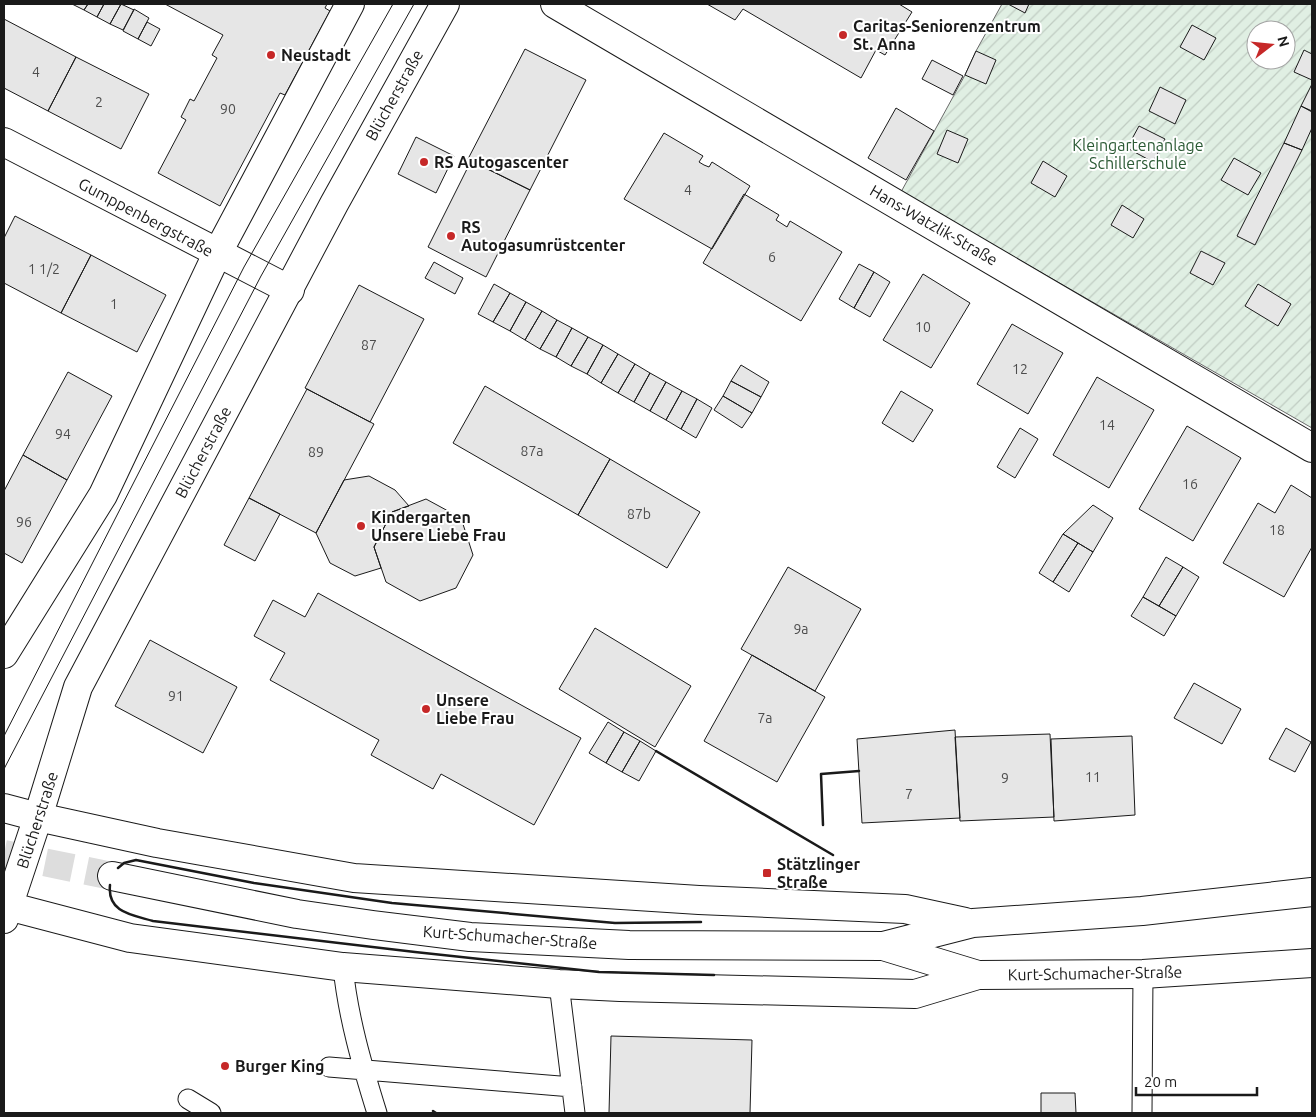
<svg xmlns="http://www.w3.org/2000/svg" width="1316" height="1117" viewBox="0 0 1316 1117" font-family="Ubuntu,sans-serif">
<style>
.garden{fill:url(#garden-furrows);stroke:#6a6a6a;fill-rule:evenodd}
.building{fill:#e6e6e6;stroke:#1a1a1a}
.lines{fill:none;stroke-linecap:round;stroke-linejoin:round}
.secondary-tunnel{stroke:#ddd;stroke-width:28;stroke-dasharray:28 14;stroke-linecap:butt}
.service-casing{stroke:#1a1a1a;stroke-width:21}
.minor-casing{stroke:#1a1a1a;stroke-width:30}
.tertiary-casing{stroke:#1a1a1a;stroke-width:30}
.secondary-casing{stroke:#1a1a1a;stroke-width:30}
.service{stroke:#fff;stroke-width:19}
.minor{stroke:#fff;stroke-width:28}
.tertiary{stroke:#fff;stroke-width:28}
.secondary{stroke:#fff;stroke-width:28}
.tram{stroke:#1a1a1a;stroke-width:1}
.wall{stroke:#1a1a1a;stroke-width:2.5}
.poi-dot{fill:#c62828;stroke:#fff;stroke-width:2}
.labels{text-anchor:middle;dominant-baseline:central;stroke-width:4;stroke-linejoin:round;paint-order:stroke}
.number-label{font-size:14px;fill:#4d4d4d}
.poi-label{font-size:16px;font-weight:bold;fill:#1a1a1a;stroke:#fff;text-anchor:start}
.street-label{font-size:16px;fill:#1a1a1a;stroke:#fff}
.park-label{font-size:16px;fill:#2b5a34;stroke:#fff}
</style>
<defs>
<pattern id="garden-furrows" width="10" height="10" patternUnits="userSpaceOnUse" patternTransform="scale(1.25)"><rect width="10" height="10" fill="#e0efe3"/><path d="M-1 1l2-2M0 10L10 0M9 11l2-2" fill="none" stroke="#c0ccc2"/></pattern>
</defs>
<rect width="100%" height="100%" fill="#fff"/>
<path class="garden" d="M 1002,4 L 1312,4 L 1312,428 L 901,192 L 965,75 L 976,51 ZM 1256,30 L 1286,30 L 1286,60 L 1256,60 Z"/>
<path class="building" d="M 72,4 L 88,4 L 84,10 Z
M 88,4 L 104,4 L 97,17 L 84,10 Z
M 104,4 L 121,4 L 110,24 L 97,17 Z
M 121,4 L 134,10 L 123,30 L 110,24 Z
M 165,4 L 327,4 L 325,8 L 330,11 L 285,95 L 280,93 L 220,206 L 158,173 L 186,120 L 181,117 L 190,99 L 194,101 L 217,58 L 212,55 L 223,35 Z
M 707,4 L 899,4 L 912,12 L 885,55 L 876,50 L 861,78 L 743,9 L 735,20 Z
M 1008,4 L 1029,4 L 1025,13 Z
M 134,9 L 149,18 L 138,39 L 123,31 Z
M 4,19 L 76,57 L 48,111 L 4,88 Z
M 147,22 L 160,29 L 151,46 L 138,39 Z
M 1192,25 L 1216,38 L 1204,60 L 1180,47 Z
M 525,49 L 586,80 L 530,190 L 468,159 Z
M 1304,50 L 1312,54 L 1312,80 L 1294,72 Z
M 976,51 L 996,60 L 986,84 L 965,75 Z
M 76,57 L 149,94 L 121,149 L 48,111 Z
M 932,60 L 963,76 L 953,95 L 922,79 Z
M 1312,84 L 1312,111 L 1301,106 Z
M 1160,87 L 1186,100 L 1175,124 L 1149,111 Z
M 1301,106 L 1312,112 L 1312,128 L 1302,150 L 1284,143 Z
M 896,108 L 934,131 L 906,180 L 868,158 Z
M 1139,126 L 1165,139 L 1153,162 L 1127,148 Z
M 947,130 L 968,139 L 958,163 L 937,154 Z
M 664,133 L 703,156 L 699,162 L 704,165 L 709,167 L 712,162 L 750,186 L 712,249 L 624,199 Z
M 416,137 L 454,156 L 436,193 L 398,174 Z
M 1284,143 L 1302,150 L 1255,245 L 1237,236 Z
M 1234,158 L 1261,173 L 1248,195 L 1221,180 Z
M 471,161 L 530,190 L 486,277 L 428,247 Z
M 1043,161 L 1067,176 L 1055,197 L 1031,183 Z
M 744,194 L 779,215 L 776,220 L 787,227 L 790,221 L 842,252 L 801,321 L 703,263 Z
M 1122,205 L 1144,219 L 1133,238 L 1111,225 Z
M 15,216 L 91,255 L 61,313 L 4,283 L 4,238 Z
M 1201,251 L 1225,263 L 1213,285 L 1190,273 Z
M 91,255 L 166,295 L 137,352 L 61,313 Z
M 434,262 L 463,278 L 455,294 L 425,278 Z
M 859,264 L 874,272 L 854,308 L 839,299 Z
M 874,272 L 890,282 L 870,317 L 854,308 Z
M 923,274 L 970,303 L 931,368 L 883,340 Z
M 494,284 L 510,293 L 493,322 L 478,314 Z
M 1258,284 L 1291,304 L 1278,326 L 1245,306 Z
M 359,285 L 424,319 L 370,422 L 305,388 Z
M 510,293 L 526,302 L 510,331 L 493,322 Z
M 526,302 L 542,311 L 525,340 L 510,331 Z
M 542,311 L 557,320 L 540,349 L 525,340 Z
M 557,320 L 572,328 L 556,357 L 540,349 Z
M 1012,324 L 1063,353 L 1028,414 L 977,384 Z
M 572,328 L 588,337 L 571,366 L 556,357 Z
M 588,337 L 603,345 L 587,374 L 571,366 Z
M 603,345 L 618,354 L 601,383 L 587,374 Z
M 618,354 L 635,364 L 618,393 L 601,383 Z
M 635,364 L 650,373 L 634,402 L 618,393 Z
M 741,365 L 769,382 L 761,397 L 731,381 Z
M 68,372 L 112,396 L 67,480 L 23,455 Z
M 650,373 L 666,382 L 650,411 L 634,402 Z
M 1097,377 L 1154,410 L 1109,488 L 1053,455 Z
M 731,381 L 761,397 L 752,413 L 723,396 Z
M 666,382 L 682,391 L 666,420 L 650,411 Z
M 485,386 L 610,459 L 578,515 L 453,443 Z
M 307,389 L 374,424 L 316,533 L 249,498 Z
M 682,391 L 697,399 L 681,429 L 666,420 Z
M 901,391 L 933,410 L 913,442 L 882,423 Z
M 723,396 L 752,413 L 742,428 L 714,410 Z
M 697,399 L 712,408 L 696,438 L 681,429 Z
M 1187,426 L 1241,458 L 1193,541 L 1139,509 Z
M 1020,428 L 1038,439 L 1015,478 L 997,467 Z
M 23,455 L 67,480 L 22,563 L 4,553 L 4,491 Z
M 610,459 L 700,512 L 667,568 L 578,515 Z
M 369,476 L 395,490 L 409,506 L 392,512 L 374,547 L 381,568 L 355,576 L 330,563 L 316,533 L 344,480 Z
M 1291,485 L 1312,498 L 1312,547 L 1284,597 L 1223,563 L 1258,503 L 1275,513 Z
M 249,498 L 280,514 L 255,561 L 224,545 Z
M 426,499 L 461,518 L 473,555 L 456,588 L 420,601 L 386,582 L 374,547 L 392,512 Z
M 1093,505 L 1113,518 L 1093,552 L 1063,534 Z
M 1063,534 L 1078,543 L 1053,582 L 1039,573 Z
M 1078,543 L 1093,552 L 1069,592 L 1053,582 Z
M 1166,557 L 1183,567 L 1159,606 L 1143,597 Z
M 788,567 L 861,609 L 815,691 L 741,649 Z
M 1183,567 L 1199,577 L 1176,616 L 1159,606 Z
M 318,593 L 581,738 L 534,825 L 441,774 L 433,789 L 371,755 L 379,740 L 270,680 L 285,653 L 254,636 L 273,600 L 305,617 Z
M 1143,597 L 1176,616 L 1164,636 L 1131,616 Z
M 595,628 L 691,686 L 655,747 L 559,689 Z
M 150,640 L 237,687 L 203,753 L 115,706 Z
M 752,655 L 825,697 L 777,782 L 704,741 Z
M 1194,683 L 1241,709 L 1222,744 L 1174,718 Z
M 608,722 L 624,732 L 606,763 L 589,753 Z
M 1286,728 L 1311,742 L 1295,772 L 1269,759 Z
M 955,730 L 960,818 L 862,823 L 857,739 Z
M 624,732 L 640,741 L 622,772 L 606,763 Z
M 1050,734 L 1054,817 L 960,821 L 955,737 Z
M 1132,736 L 1135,815 L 1054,821 L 1051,739 Z
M 640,741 L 656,751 L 639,781 L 622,772 Z
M 611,1036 L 752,1040 L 750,1113 L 609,1113 Z
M 1041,1093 L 1075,1093 L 1076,1113 L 1041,1113 Z"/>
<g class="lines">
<path class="secondary-tunnel" d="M 4,854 L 112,876"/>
<defs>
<path id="service" d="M 343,967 C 348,1017 362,1065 377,1113
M 559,984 L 575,1113
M 329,1067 L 572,1087
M 188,1099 L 211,1113
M 1142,1113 L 1143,974"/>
<path id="minor" d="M 555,4 L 1312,448
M 4,142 L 290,290"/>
<path id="tertiary" d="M 4,654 L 103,495 L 217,254 L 350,4
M 38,817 L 78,687 L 334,204 L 445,4"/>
<path id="secondary" d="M 4,808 L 38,817 L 157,843 L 354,878 L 699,900 L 905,909 L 965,922
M 112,876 L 297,914 L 373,925 L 470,937 L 629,945 L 883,946 L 973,923 L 1142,911 L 1312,892
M 4,905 L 130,938 L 343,967 L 559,984 L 620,987 L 915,994 L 978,975
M 4,919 L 38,817
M 883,946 L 978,975 L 1143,974 L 1312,963"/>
</defs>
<use href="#service" class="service-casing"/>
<use href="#minor" class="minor-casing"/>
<use href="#tertiary" class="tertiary-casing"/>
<use href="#secondary" class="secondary-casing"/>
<use href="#service" class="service"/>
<use href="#minor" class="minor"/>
<use href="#tertiary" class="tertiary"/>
<use href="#secondary" class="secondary"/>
<path class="tram" d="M 4,736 L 244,267 L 393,4
M 4,769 L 261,276 L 414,4"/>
<path class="wall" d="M 656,751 L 833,855
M 823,825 L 821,774 L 859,771
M 118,868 L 124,863 L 136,860 L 254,883 L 392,903 L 615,923 L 701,922
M 110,885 C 107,913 133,915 153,921 L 415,952 L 599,972 L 714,975
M 433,1111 L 436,1113"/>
</g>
<g class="poi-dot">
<circle cx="843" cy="35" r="5"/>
<circle cx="271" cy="55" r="5"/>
<circle cx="424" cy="162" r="5"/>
<circle cx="451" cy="236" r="5"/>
<circle cx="361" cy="526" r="5"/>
<circle cx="426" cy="709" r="5"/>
<rect x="762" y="868" width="10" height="10" rx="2.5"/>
<circle cx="225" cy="1066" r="5"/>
</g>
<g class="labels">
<g class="number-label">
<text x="36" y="72">4</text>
<text x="99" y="102">2</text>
<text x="228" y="109">90</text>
<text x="688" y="190">4</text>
<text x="772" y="257">6</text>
<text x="44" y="269">1 1/2</text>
<text x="114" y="304">1</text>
<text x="923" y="327">10</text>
<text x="369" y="345">87</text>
<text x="1020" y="369">12</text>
<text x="1107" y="425">14</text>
<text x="63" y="434">94</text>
<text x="532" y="451">87a</text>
<text x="316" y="452">89</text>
<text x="1190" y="484">16</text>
<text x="639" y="514">87b</text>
<text x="24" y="522">96</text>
<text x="1277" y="530">18</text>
<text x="801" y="629">9a</text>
<text x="176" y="696">91</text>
<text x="765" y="718">7a</text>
<text x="1093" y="777">11</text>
<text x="1005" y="778">9</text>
<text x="909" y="794">7</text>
</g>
<g class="poi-label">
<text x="853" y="26">Caritas-Seniorenzentrum<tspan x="853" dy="18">St. Anna</tspan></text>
<text x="281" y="55">Neustadt</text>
<text x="434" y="162">RS Autogascenter</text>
<text x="461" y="227">RS<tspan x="461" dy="18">Autogasumrüstcenter</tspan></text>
<text x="371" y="517">Kindergarten<tspan x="371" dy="18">Unsere Liebe Frau</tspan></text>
<text x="436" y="700">Unsere<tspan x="436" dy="18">Liebe Frau</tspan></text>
<text x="777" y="864">Stätzlinger<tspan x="777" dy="18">Straße</tspan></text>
<text x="235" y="1066">Burger King</text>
</g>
<g class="street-label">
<text transform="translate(394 95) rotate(-61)">Blücherstraße</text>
<text transform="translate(146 217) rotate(28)">Gumppenbergstraße</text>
<text transform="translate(934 225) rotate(30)">Hans-Watzlik-Straße</text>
<text transform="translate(203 452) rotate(-62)">Blücherstraße</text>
<text transform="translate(37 820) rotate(-72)">Blücherstraße</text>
<text transform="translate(510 937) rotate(4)">Kurt-Schumacher-Straße</text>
<text transform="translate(1095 973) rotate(-1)">Kurt-Schumacher-Straße</text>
</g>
<g class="park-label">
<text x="1138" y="145">Kleingartenanlage<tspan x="1138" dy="18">Schillerschule</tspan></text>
</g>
</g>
<rect width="1316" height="1117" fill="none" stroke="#1a1a1a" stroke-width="10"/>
<g transform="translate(1271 45) rotate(74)"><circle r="24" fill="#ffffff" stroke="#a3a3a3"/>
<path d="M0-4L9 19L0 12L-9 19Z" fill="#c62828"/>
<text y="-8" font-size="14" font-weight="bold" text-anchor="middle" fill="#1a1a1a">N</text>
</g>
<path d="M1136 1087v8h121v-8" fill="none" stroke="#1a1a1a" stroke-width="2.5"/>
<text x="1144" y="1087" font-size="15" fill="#1a1a1a" stroke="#ffffff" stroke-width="4" paint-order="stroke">20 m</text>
</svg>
